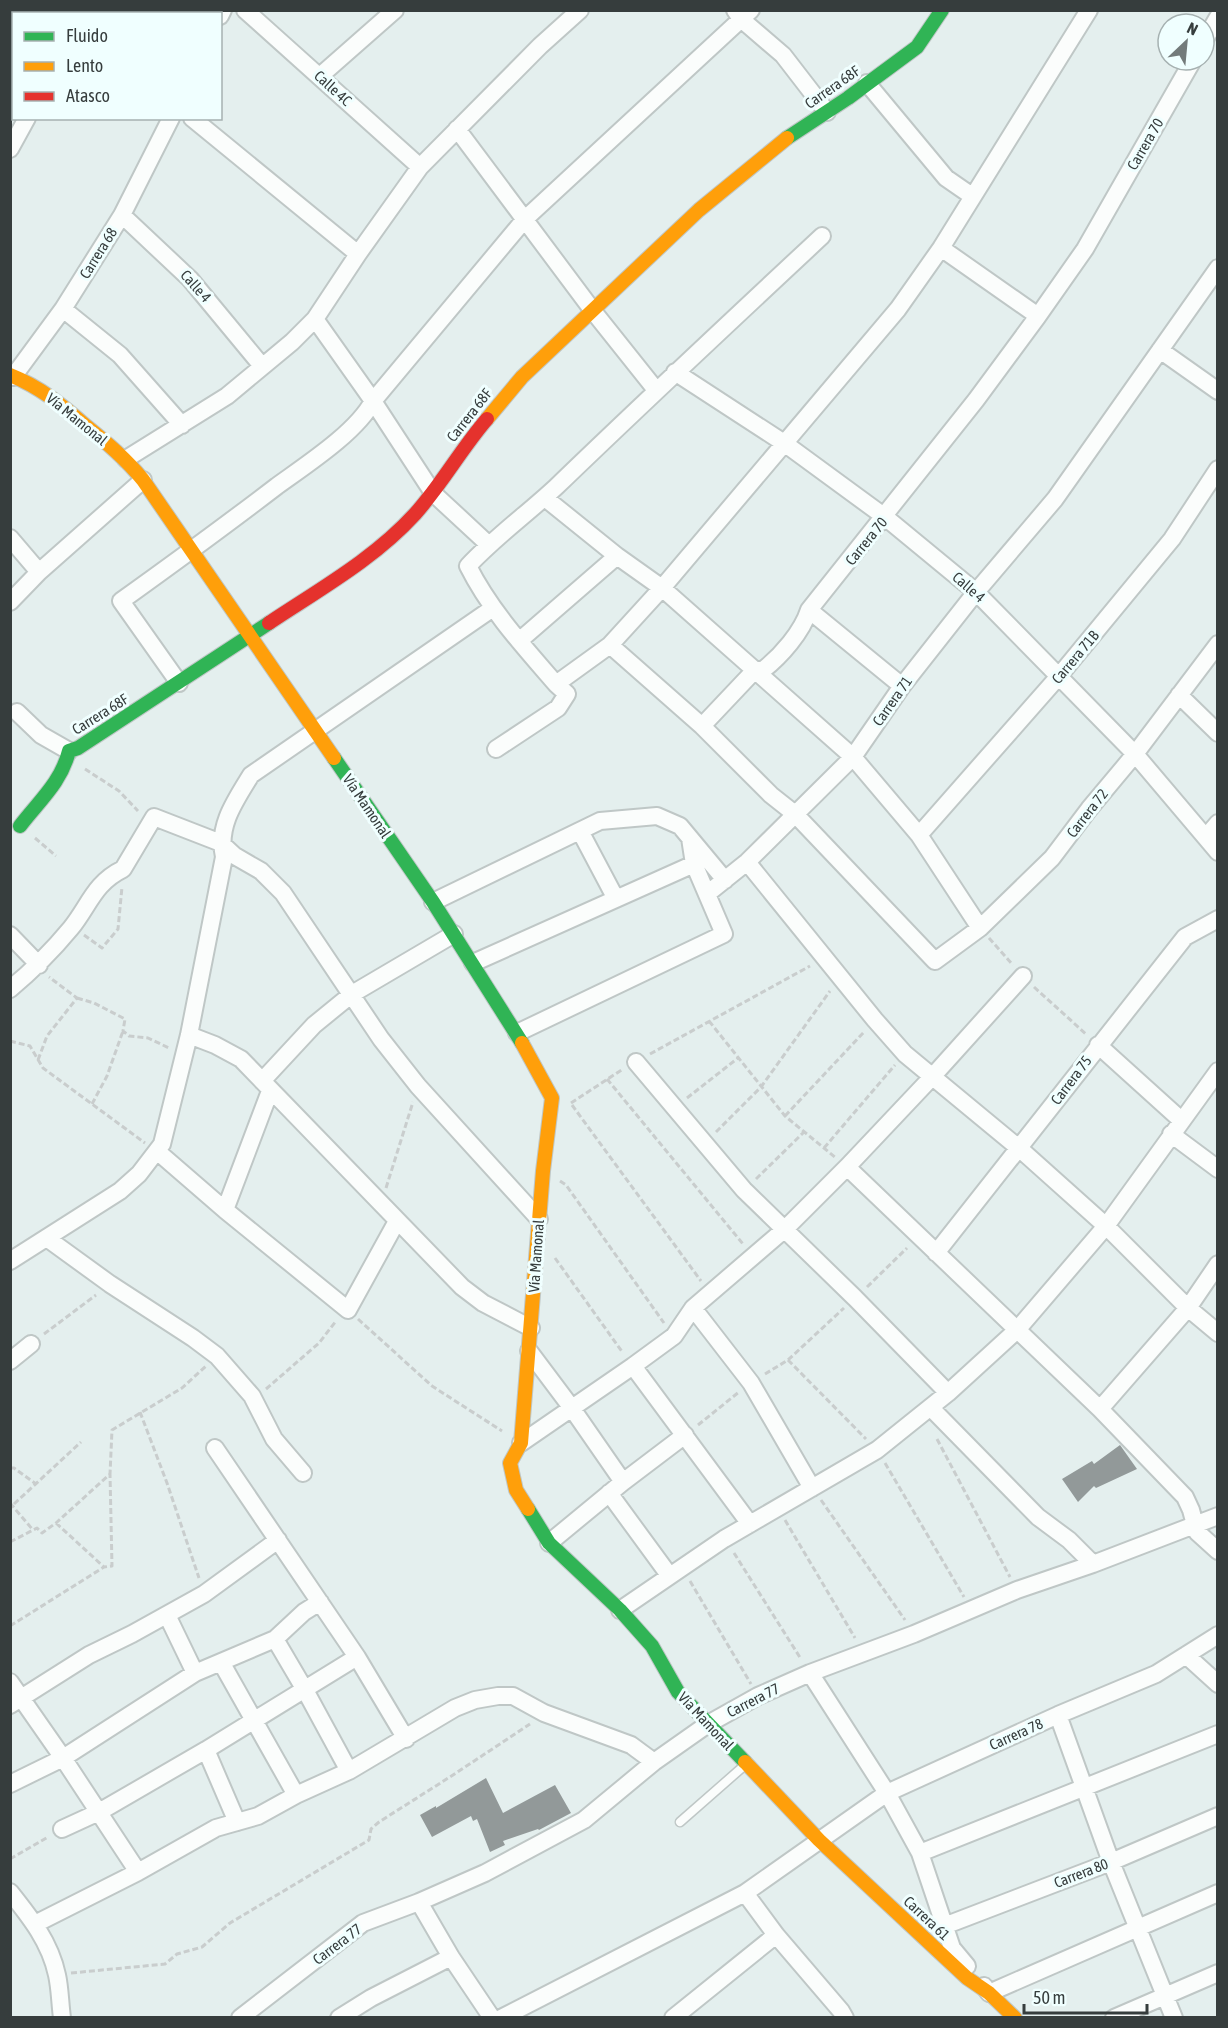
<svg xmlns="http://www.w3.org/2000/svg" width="1228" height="2028" viewBox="0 0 1228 2028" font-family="'Asap Condensed',sans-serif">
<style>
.building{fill:#929999}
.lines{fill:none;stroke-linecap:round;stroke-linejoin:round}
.lane-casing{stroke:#bfc7c6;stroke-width:11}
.street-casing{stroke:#bfc7c6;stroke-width:20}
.fast-casing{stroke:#bfc7c6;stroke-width:16}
.slow-casing{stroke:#bfc7c6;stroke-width:16}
.jam-casing{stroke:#bfc7c6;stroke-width:16}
.path{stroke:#c9cdcd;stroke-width:3;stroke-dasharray:6 3;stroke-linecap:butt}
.lane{stroke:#fbfdfc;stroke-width:8}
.street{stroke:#fbfdfc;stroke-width:16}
.fast{stroke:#30b455;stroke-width:14}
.slow{stroke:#ff9f0a;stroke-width:14}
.jam{stroke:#e5322d;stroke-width:14}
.labels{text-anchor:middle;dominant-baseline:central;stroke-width:6;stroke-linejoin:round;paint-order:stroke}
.street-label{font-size:15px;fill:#363d3d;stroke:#f0ffff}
</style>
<rect width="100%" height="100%" fill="#e4efee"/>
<path class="building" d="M 1120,1445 L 1137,1469 L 1096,1488 L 1094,1486 L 1078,1502 L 1062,1479 L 1092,1461 L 1094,1464 Z
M 486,1778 L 503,1813 L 555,1785 L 571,1813 L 539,1830 L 538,1829 L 503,1841 L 505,1845 L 490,1852 L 477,1819 L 473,1821 L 471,1816 L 432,1837 L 420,1815 L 436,1806 L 436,1808 Z"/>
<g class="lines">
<defs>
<path id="lane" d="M 680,1822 L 745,1765"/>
<path id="street" d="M 245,10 L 420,167
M 735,10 L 741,19 L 783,55 L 827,112
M 82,14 L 84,10
M 220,16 L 223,10
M 10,20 L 14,21
M 1204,41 L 1218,17
M 320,76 L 395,10
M 867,83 L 946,178 L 972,196
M 192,118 L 358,254
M 457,129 L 593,311 L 656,390
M 10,149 L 27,118
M 122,215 L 190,279 L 262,366
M 941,248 L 1038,316
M 63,309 L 120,355 L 182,425
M 315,319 L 373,401 L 433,493 L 488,544
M 1160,350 L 1218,391
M 675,372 L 784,443 L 885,517 L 976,592 L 1135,754 L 1218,852
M 13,377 L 63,309 L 122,215 L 171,118
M 126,459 L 227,396 L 292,342 L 315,319 L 358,254 L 420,167 L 540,46 L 580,10
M 545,498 L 617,556 L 662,588 L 853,757 L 919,835 L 980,928
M 10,538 L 39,572
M 10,602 L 39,572 L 143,480
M 809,610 L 902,686
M 519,641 L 617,556
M 610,645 L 702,726 L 771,795 L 795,814 L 935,961 L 980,928 L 1052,858 L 1089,809 L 1135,754 L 1218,644
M 179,683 L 121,601 C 174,563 226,525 277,486 C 306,465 357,432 373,401 L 525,219 L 751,10
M 556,684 L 610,645 L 662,588 L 898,309 L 941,248 L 1089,10
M 1179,695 L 1218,733
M 17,712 L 41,735 L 69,751
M 702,726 L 755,670 L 763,670 C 781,656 802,632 809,610 L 976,400 L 1038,316 L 1085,249 L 1193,60
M 496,749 L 558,708 L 567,694 L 556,684 C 524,647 490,610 468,566 C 495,537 527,514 556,487 C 644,402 733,319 822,236
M 580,831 L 616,899
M 919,835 L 1059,676 L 1172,539 L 1218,469
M 1206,837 L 1218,823
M 747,862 L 875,1020 L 905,1054 L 1020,1149 L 1106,1226 L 1188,1308 L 1218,1333
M 707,894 L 747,862 L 853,757 L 902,686 L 976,592 L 1055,499 L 1218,268
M 433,902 L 600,821 L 657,816 L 680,826 L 725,880
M 10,935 L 39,965
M 473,963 L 694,864
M 10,989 C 33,970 52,951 71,928 C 89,906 94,883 123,869 L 154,817 L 221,843 L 235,856 L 261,871 L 283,893 L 381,1039 L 418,1086 L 539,1219
M 517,1033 L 724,934 L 694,864 L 690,838
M 189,1035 L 215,1045 L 241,1059 L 462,1287 L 483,1303 L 531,1328
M 1098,1045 L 1181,1120
M 636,1062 L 744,1190 L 855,1298 L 948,1393
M 262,1081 L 314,1025 L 352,994 L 454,934
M 1171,1134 L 1218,1169
M 158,1152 L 225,1210 L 348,1310 L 397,1221
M 847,1167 L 1100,1409 L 1185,1497 L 1191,1510 L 1197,1532 L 1218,1551
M 225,1210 L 270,1091
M 48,1239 L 110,1284 L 193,1338 L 217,1356 L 252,1396 L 274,1439 L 303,1473
M 936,1253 L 1185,937 L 1218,919
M 10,1261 L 120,1191 L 139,1174 L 162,1144 L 189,1035 L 224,857 C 217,826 235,801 251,775 L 493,608
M 693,1308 L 751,1383 L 812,1488
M 529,1351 L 571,1407 L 623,1482
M 10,1361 L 31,1344
M 633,1366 L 750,1524
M 931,1408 L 1038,1517 L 1069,1540 L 1093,1564
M 1100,1409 L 1188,1308 L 1218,1264
M 521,1443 L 633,1366 L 674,1336 L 693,1308 L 785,1229 L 847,1167 L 932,1077 L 1023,976
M 215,1448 L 357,1657 L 406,1739
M 609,1493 L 669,1575
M 549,1543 L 623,1482 L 685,1435
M 620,1610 L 724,1539 L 877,1450 L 948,1393 L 1017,1330 L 1106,1226 L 1218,1071
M 167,1615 L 195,1673
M 275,1639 L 305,1690 L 349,1771
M 1186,1655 L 1218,1684
M 221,1662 L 296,1795
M 810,1673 L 887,1793 L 920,1853 L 952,1948 L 967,1966
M 10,1682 L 63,1758 L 138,1872
M 10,1705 L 89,1655 L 132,1634 L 204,1594 L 278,1540
M 1058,1715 L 1111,1862 L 1174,2018
M 206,1750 L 237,1822
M 10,1784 L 63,1758 L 195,1673 L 275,1639 L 304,1612 L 320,1602
M 62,1829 L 99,1812 L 206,1750 L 357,1657
M 920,1853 L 1218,1734
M 10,1892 C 30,1917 50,1942 57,1975 C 60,1988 60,2003 62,2018
M 745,1893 L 776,1935 L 841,2011 L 845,2018
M 419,1902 L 451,1957 L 492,2018
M 35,1924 L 138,1872 L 216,1828 L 258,1816 L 296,1795 L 349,1771 L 455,1708 L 475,1700 L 498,1696 L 513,1696 L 544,1713 L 631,1745 L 654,1762
M 944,1926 L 1111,1862 L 1218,1816
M 984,1986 L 989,1993 L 1218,1893
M 240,2018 L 363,1923 L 419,1902 L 485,1873 L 584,1820 L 654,1762 L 708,1724 L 758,1696 L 810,1673 L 914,1634 L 1017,1590 L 1093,1564 L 1218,1516
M 339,2018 L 371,1998 L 451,1957
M 501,2018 L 745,1893 L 887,1793 L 1058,1715 L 1156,1674 L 1218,1635
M 673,2018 L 776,1935
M 1114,2018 L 1218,1973"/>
<path id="fast" d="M 787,138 L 848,98 L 917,47 L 942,10
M 334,758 L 433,902 L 522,1043
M 20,826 C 39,801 61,783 69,751 L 78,748 L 269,623
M 528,1509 L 549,1543 L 620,1610 L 652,1646 L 678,1692 L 745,1762"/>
<path id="slow" d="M 10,375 C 40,387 62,405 86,426 C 107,443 126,459 143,480 L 334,758
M 487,419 L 522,377 L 699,210 L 787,138
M 522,1043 L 552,1098 L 543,1171 L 521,1443 L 510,1463 L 516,1490 L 528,1509
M 745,1762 L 819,1840 L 967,1978 L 989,1993 L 1015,2018"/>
<path id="jam" d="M 269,623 C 320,589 374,559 415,514 C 442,484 461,449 487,419"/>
</defs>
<use href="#lane" class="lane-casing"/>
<use href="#street" class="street-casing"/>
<use href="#fast" class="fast-casing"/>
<use href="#slow" class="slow-casing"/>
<use href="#jam" class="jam-casing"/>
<path class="path" d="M 85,769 L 119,791 L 138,811
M 35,838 L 56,856
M 84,935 L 102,948 L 118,929 L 122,887
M 989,938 L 1013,965
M 1034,987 L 1087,1035
M 77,998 L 94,1003 L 125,1019 L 123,1031 L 129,1036 L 148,1038 L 169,1048
M 709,1021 L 785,1116 L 836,1158
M 10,1041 L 30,1046 L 43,1068 L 145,1143
M 650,1054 L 810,966
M 38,1060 L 47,1036 L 77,998 L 49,977
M 607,1079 L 743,1244
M 687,1098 L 738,1058
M 571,1103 L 623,1069
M 92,1104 L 107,1076 L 123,1031
M 572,1105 L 701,1281
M 785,1116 L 864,1032
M 716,1132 L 761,1087 L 830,991
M 824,1148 L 895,1065
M 756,1179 L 804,1132
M 560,1181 L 566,1185 L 664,1323
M 386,1188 L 413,1102
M 555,1258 L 623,1353
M 867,1287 L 907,1248
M 358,1319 L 432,1386 L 502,1431
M 44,1334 L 96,1295
M 788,1360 L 866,1439
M 765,1374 L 788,1360 L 844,1308
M 266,1389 L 319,1343 L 336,1321
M 140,1412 L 167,1483 L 199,1578
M 698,1425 L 739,1392
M 937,1439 L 1010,1577
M 885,1463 L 964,1597
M 10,1468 L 14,1468 L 36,1484
M 821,1500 L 905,1620
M 10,1503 L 33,1530
M 14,1504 L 81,1442
M 785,1520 L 855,1638
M 56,1523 L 104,1567
M 10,1542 L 37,1528 L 42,1533 L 56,1523 L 110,1474 L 112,1430 L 182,1388 L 206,1366
M 734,1553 L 801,1659
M 690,1581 L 751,1684
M 10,1626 L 104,1567 L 112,1566 L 110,1474
M 10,1859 L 48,1837
M 71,1973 L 165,1964 L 177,1954 L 202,1947 L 230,1923 L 369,1840 L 371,1829 L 379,1822 L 453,1775 L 530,1724"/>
<use href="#lane" class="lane"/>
<use href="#street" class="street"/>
<use href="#fast" class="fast"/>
<use href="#slow" class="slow"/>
<use href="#jam" class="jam"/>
</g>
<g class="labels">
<g class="street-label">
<text transform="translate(832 87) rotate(-35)">Carrera 68F</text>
<text transform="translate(333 88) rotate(42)">Calle 4C</text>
<text transform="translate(1145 144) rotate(-60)">Carrera 70</text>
<text transform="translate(98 253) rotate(-58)">Carrera 68</text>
<text transform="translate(196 286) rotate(48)">Calle 4</text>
<text transform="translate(469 415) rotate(-52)">Carrera 68F</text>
<text transform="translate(77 419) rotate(39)">Vía Mamonal</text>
<text transform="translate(866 541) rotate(-51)">Carrera 70</text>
<text transform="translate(969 587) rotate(41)">Calle 4</text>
<text transform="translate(1075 657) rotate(-50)">Carrera 71B</text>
<text transform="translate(892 701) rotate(-55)">Carrera 71</text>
<text transform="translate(100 714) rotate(-32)">Carrera 68F</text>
<text transform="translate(367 806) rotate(56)">Vía Mamonal</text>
<text transform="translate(1087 813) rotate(-52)">Carrera 72</text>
<text transform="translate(1071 1080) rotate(-53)">Carrera 75</text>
<text transform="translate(536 1256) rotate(-86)">Vía Mamonal</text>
<text transform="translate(753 1700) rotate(-27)">Carrera 77</text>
<text transform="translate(706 1721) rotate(47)">Vía Mamonal</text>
<text transform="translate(1016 1734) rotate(-24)">Carrera 78</text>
<text transform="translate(1081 1873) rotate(-21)">Carrera 80</text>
<text transform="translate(927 1918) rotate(43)">Carrera 61</text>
<text transform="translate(337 1944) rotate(-37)">Carrera 77</text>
</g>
</g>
<rect width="1228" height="2028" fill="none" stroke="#363d3d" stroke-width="24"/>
<rect x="12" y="12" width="210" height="108" fill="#f0ffff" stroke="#a6b1b1" stroke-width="1.5"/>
<rect x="24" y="32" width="30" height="9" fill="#30b455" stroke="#a6b1b1" stroke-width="1.5"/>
<text x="66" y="42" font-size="18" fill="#363d3d">Fluido</text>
<rect x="24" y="62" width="30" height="9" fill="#ff9f0a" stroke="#a6b1b1" stroke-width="1.5"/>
<text x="66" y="72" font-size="18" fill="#363d3d">Lento</text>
<rect x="24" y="92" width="30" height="9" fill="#e5322d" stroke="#a6b1b1" stroke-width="1.5"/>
<text x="66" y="102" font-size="18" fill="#363d3d">Atasco</text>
<g transform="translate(1186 42) rotate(26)"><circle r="28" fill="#f0ffff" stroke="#a6b1b1" stroke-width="1.5"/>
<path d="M0-4.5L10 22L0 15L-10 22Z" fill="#737b7b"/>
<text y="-9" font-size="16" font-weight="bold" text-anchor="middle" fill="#363d3d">N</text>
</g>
<path d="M1024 2004v9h123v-9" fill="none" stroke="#363d3d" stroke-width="3"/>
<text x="1033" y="2004" font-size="18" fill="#363d3d" stroke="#f0ffff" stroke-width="4.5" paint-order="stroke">50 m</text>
</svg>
